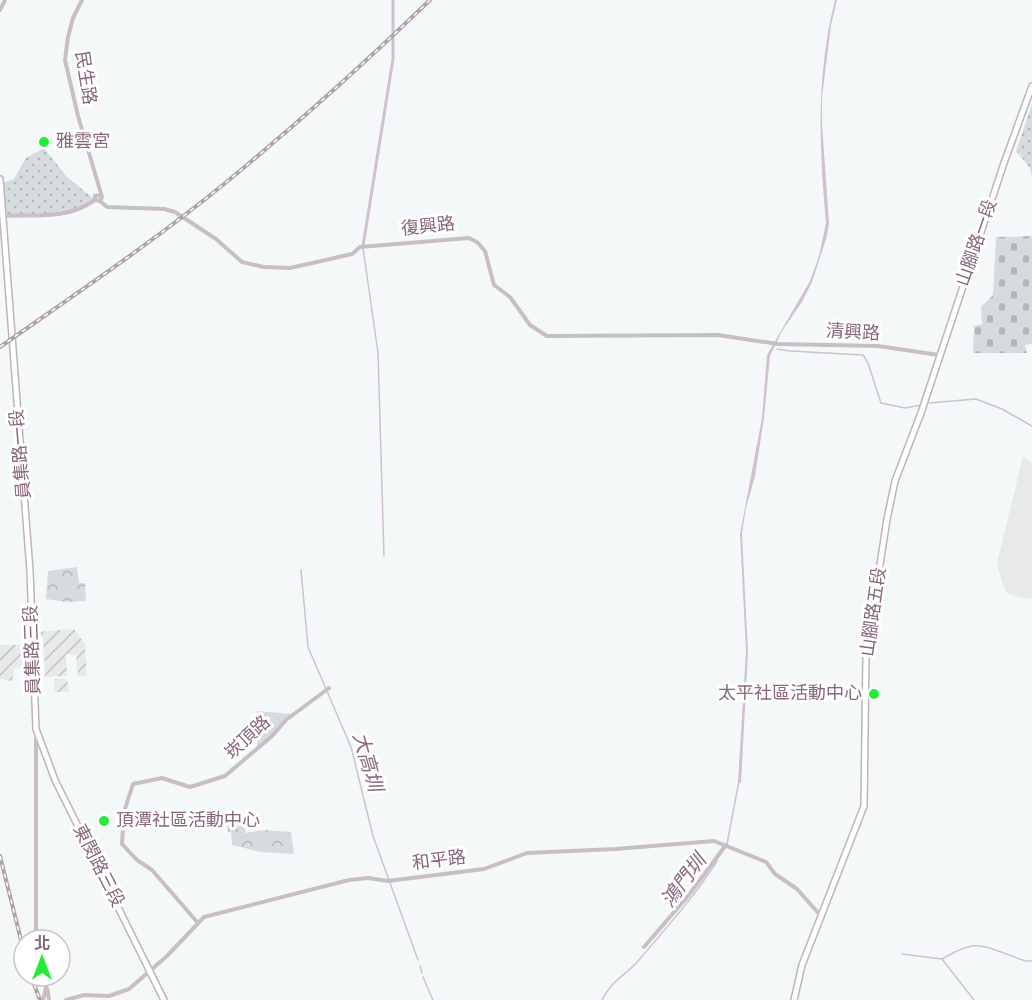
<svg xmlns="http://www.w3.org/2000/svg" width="1032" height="1000" viewBox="0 0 1032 1000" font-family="'Alegreya Sans','Noto Sans TC',sans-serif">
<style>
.built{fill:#e8e9ea}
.industrial{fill:url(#industrial-furrows)}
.forest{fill:url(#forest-crowns)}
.cemetery{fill:url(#cemetery-stones)}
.park{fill:url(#park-dots)}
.water{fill:#d0c1ce}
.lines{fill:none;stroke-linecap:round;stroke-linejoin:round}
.stream{stroke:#d0c1ce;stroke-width:1.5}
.canal{stroke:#d0c1ce;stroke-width:3}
.major-casing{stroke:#beb4bb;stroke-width:8}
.minor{stroke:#c8bfc5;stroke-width:4}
.major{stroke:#fff;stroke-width:5}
.rail-casing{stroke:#b0a2ab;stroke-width:4}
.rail{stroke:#fff;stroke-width:1.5;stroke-dasharray:4.5;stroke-linecap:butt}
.poi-dot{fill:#22ec38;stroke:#fff;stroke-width:2}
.labels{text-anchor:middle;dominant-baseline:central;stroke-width:6;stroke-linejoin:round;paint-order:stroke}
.street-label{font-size:18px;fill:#88667d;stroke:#fff}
.poi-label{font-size:18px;fill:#88667d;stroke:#fff;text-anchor:start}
.water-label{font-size:20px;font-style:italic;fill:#8b6785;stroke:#fff}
</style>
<defs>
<pattern id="industrial-furrows" width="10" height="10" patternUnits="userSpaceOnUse" patternTransform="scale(1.5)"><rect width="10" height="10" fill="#e8e9ea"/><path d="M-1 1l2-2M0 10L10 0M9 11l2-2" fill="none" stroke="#c2c1c3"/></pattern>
<pattern id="forest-crowns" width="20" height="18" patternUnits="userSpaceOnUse" patternTransform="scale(1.5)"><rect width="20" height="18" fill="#d6dbe0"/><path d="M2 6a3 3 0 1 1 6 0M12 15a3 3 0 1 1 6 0" fill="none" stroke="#b3b5bb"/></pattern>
<pattern id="cemetery-stones" width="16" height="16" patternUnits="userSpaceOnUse" patternTransform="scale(1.5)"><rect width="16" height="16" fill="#d6dbe0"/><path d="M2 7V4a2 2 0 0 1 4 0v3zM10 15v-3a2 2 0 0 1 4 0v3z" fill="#b3b5bb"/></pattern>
<pattern id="park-dots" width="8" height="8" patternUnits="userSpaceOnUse" patternTransform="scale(1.5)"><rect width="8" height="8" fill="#d6dbe0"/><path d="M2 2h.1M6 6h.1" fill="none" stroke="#b3b5bb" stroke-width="1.8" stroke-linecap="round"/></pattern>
</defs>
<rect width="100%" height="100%" fill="#f5f8f8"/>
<path class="built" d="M 1023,456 L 1032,463 L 1032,599 L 1021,598 L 1008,594 L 1003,585 L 997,564 Z"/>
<path class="industrial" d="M 74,629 L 85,644 L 87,676 L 78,676 L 76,655 L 66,654 L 67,676 L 45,677 L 43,637 L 36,638 L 36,632 Z
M 0,645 L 29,645 L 29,667 L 15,668 L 12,681 L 0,679 Z
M 55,679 L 67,679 L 69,692 L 54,692 Z"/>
<path class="forest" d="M 77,567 L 79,583 L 85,583 L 86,601 L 67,602 L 46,599 L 48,571 Z
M 257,711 L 292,714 L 274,733 L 257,746 Z
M 240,814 L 246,833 L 264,830 L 291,832 L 294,854 L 261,852 L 232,845 L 231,832 L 228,832 L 225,817 Z"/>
<path class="cemetery" d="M 1032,236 L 1032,344 L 1025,345 L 1027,353 L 973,353 L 974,326 L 982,324 L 981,307 L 993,295 L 996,237 Z"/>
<path class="park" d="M 1032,104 L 1032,177 L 1030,168 L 1016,151 Z
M 44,148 L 67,177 L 94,199 L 64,215 L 2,215 L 0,184 L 14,179 L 26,158 Z"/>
<path class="water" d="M 835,0 L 837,0 L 831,25 L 822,97 L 822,124 L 829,223 L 827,236 L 812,282 L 802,302 L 782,331 L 770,356 L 764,418 L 755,476 L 746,508 L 742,533 L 748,652 L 741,783 L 738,782 L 746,651 L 740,534 L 762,418 L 767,355 L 810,281 L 819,256 L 826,223 C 819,146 816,76 835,0 Z"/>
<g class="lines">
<path class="stream" d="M 363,248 L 378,353 L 384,556
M 777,349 L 790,351 L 863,355 L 868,363 L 881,403 L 905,408 L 922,405
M 929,403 L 976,399 L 1002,409 L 1032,426
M 301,570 L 308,647 L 351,747 L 373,836 L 418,960
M 727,844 L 739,781
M 902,954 L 942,959 L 974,1000
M 942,959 C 973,941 977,943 1009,955 C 1018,958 1023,962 1032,961
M 420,966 L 422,973
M 423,977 L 433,1000
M 602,1000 C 612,980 625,976 639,960 C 666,928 695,896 717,861"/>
<path class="canal" d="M 363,246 L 393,59 L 393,0"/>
<defs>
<path id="major" d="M 0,179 L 30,571 L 36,729 L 55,780 L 164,1000
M 794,1000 L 802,965 L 864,806 L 866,656 L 887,519 L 895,481 L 921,413 L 1004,163 L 1032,86"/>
</defs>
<use href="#major" class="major-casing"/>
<path class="minor" d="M 82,0 L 73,18 L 68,37 L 65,60 L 78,116 L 102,197 L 100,201 L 95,200 L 95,196 L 100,195
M 0,10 L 5,0
M 100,201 L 107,207 L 164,209 L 175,212 L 216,239 L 242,262 L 264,267 L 290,268 L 352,254 L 360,247 L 469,238 L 477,242 L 485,251 L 494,285 L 510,297 L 530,325 L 547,336 L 718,335 L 778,344 L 878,346 L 939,355
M 0,216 C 34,214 65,221 95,200
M 198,923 L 152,870 L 137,860 L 122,844 L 124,812 L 133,784 L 162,778 L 190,787 L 225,776 L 272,736 L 286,720 L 329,688
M 36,940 L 36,734
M 644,947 L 688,896 L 726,845
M 42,976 L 48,992 L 49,1000
M 43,1000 L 46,988
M 66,1000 L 84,995 L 109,996 L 129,989 L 167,956 L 204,917 L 349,880 L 368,878 L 388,881 L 484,869 L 527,853 L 615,849 L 714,841 L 766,862 L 775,874 L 797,889 L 821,916"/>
<use href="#major" class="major"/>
<defs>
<path id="rail" d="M 0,347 C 77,293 156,240 229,180 C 298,123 365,63 430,0
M 0,856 L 24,952
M 31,976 L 40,1000"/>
</defs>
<use href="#rail" class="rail-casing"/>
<use href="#rail" class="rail"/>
</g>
<g class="poi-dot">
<circle cx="44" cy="142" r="6"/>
<circle cx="874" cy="694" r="6"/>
<circle cx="104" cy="821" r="6"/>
</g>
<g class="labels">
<g class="street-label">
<text transform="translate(85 78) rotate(81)">民生路</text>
<text transform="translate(428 227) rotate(-6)">復興路</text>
<text transform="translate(977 243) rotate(-71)">山腳路一段</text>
<text transform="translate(853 333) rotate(3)">清興路</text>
<text transform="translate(21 454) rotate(-95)">員集路一段</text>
<text transform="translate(874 612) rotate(-82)">山腳路五段</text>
<text transform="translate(33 650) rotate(-92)">員集路三段</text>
<text transform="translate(248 738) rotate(-43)">崁頂路</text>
<text transform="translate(439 861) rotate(-7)">和平路</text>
<text transform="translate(98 866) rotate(63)">東閔路三段</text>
</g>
<g class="poi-label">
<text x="56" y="142">雅雲宮</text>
<text x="862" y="694" text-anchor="end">太平社區活動中心</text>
<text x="116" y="821">頂潭社區活動中心</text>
</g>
<g class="water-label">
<text transform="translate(367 762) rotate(74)">大高圳</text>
<text transform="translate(684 881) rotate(-53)">鴻門圳</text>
</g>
</g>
<g transform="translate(42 958)"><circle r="28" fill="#ffffff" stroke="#cfc2cb" stroke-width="1.5"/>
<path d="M0-4.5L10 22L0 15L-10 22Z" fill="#22ec38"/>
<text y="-9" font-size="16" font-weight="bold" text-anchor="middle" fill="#88667d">北</text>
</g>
</svg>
